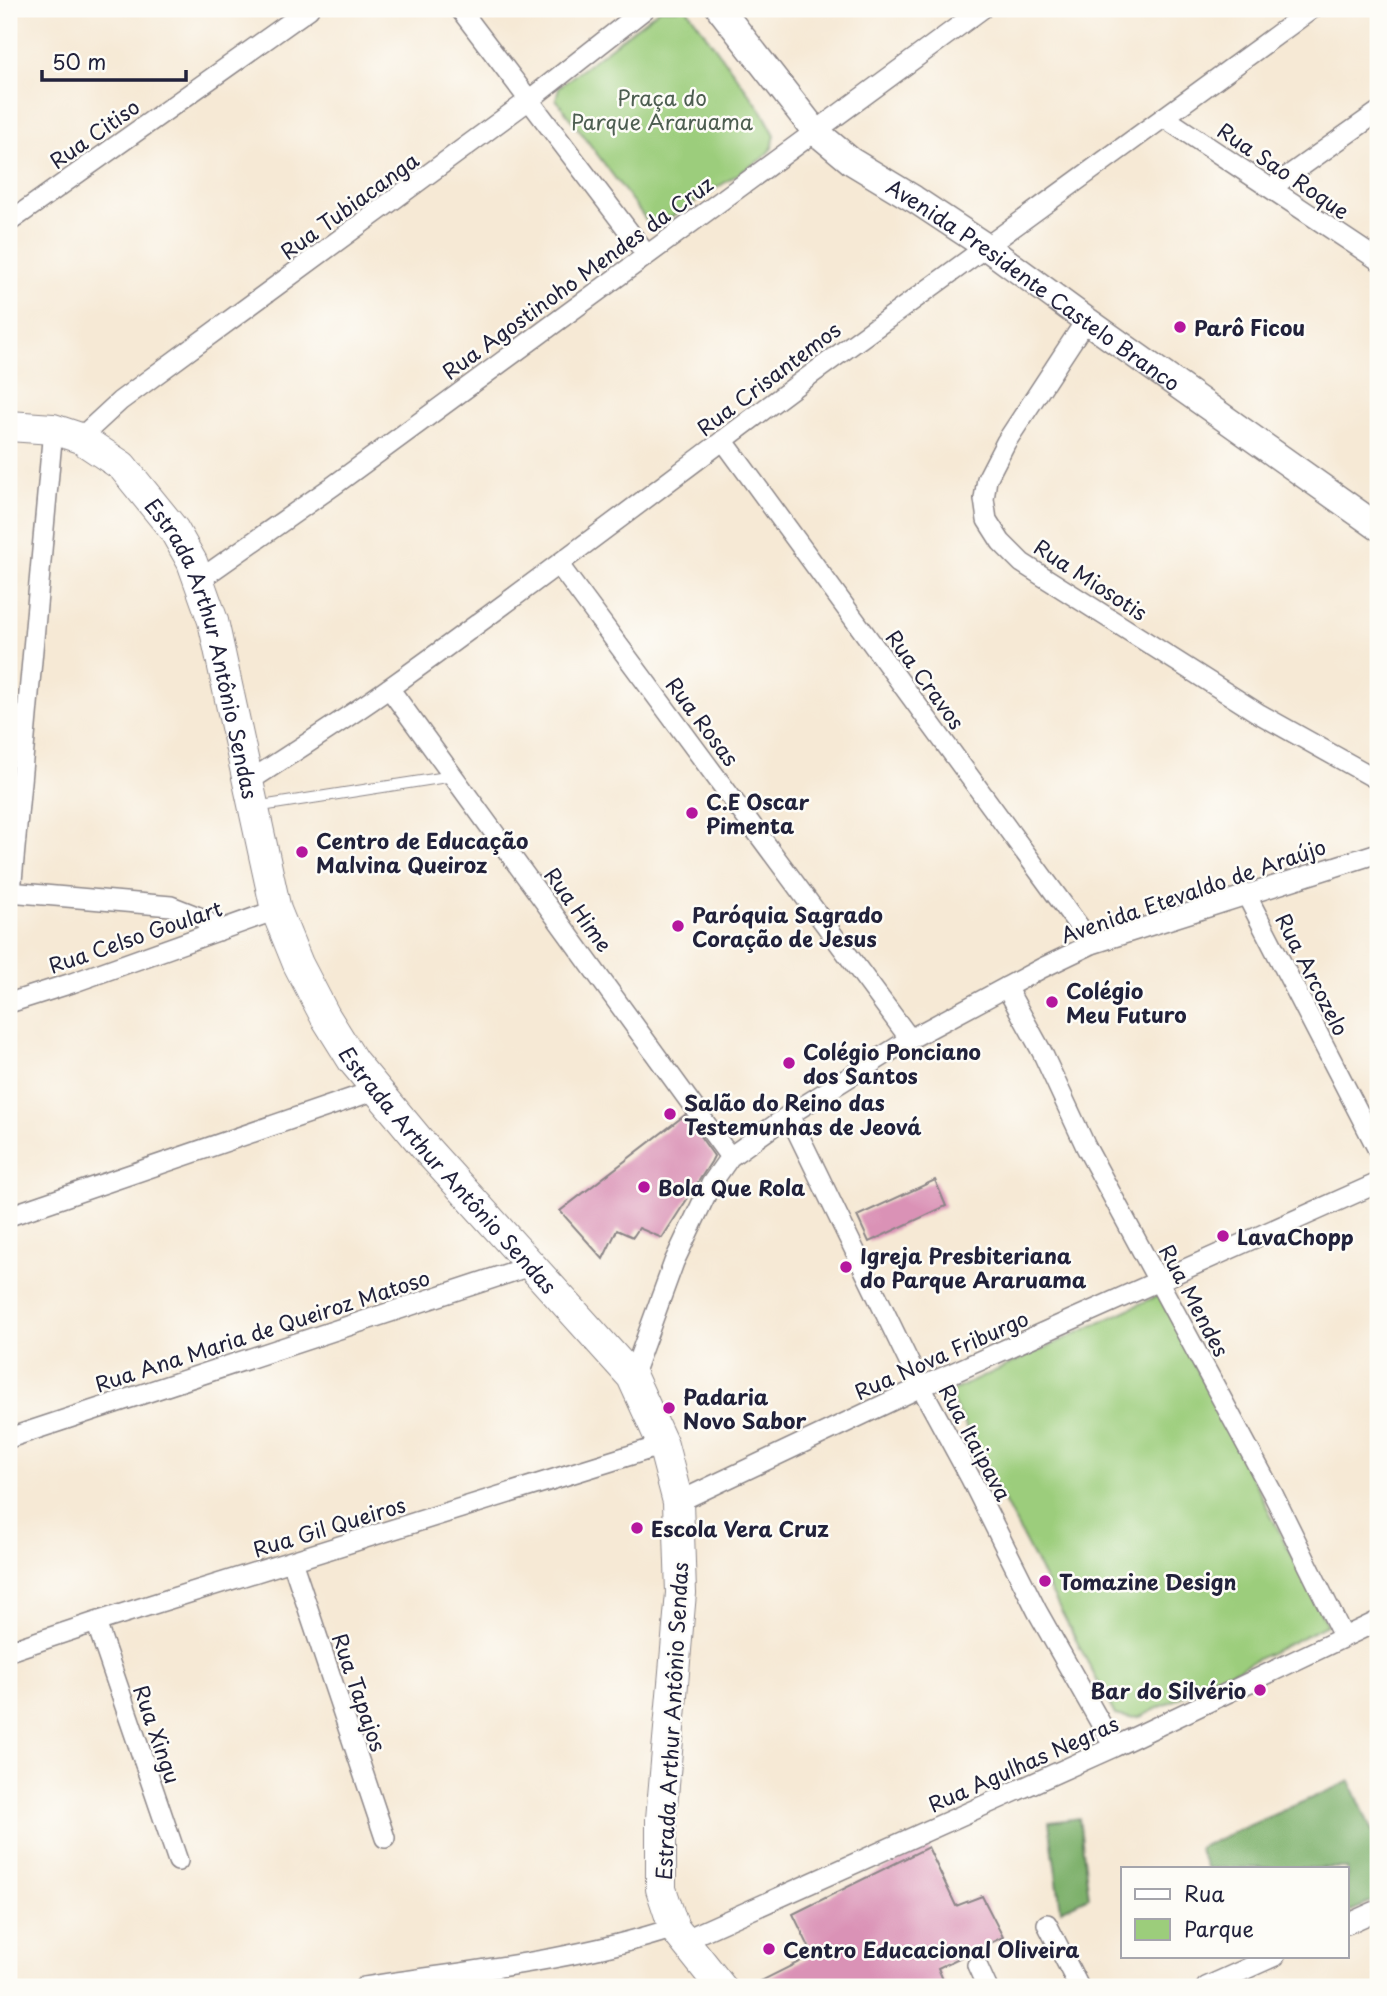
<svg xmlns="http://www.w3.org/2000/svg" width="1387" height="1996" viewBox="0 0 1387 1996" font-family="'Playpen Sans',sans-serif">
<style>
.green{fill:#9ccd7b;stroke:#5f785b;stroke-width:2}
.forest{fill:#7db06b;stroke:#506953;stroke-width:2}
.building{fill:#da92b6}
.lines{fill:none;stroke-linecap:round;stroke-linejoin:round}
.lane-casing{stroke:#8c8688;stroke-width:12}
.street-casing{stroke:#8c8688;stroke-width:22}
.secondary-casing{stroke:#8c8688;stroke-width:29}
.primary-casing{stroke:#8c8688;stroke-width:32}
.lane{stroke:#fff;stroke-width:10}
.street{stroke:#fff;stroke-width:19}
.secondary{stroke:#fff;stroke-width:26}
.primary{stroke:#fff;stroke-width:30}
.poi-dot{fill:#b5179e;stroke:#fdfcf7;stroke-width:2.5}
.labels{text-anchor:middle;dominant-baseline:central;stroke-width:5;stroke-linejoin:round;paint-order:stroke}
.park-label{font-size:21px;fill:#4d5e51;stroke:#fdfcf7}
.street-label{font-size:21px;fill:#22223b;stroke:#fdfcf7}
.poi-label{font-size:21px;font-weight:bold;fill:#22223b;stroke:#fdfcf7;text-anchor:start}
</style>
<rect width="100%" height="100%" fill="#fdfcf7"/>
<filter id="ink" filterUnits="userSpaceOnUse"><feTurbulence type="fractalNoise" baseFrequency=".0143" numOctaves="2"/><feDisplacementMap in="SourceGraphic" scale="14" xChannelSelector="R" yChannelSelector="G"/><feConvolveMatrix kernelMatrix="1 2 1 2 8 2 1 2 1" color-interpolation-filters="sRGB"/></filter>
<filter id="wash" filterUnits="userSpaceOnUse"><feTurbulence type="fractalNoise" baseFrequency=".00686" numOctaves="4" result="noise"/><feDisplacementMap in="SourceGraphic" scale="28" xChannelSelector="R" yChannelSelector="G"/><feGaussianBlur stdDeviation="1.57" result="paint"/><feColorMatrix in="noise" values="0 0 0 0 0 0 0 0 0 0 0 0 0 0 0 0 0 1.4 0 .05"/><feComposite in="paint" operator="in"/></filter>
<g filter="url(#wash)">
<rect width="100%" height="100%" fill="#f6e9d5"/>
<path class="green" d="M 660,9 L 687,9 L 762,111 L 775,135 L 772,148 L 763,158 L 653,229 L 556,99 L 559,87 Z
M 1159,1295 L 1327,1625 L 1140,1717 L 1130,1718 L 1115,1715 L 948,1393 Z"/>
<path class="forest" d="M 1350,1781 L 1378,1845 L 1378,1899 L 1347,1913 L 1347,1868 L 1207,1868 L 1198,1848 Z
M 1079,1818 L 1089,1897 L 1061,1910 L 1049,1822 Z"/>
<g id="blocks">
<path class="building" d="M 685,1115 L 714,1156 L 711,1162 L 662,1238 L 639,1228 L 633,1237 L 617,1230 L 603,1259 L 560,1211 Z
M 935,1180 L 946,1206 L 869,1242 L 857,1216 Z
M 928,1847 L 956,1906 L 982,1896 L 1003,1937 L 938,1968 L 946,1987 L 749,1987 L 813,1955 L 793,1914 Z"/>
</g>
</g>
<g filter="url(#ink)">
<use href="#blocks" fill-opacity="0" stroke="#8c8688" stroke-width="2"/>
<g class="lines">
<defs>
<path id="lane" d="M 255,807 L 453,776"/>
<path id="street" d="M 460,9 L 646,254
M 1165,118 L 1378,260
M 1271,188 L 1378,112
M 9,222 L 309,9
M 1086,320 L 1006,442 L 987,479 L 984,499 L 987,520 L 1001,542 L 1022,563 L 1258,713 L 1378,780
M 80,438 L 120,401 L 529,100 L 645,9
M 723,440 L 1092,944
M 559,565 L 910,1039
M 199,580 L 333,486 L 982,9
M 389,688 L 730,1157
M 249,781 C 297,750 346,719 392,686 C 532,586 668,481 805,379 C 974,254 1144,133 1312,9
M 9,892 L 171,906 L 204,919 L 218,931
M 11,892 L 53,429
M 1246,894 L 1378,1150
M 1006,987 L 1042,1052 L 1086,1147 L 1273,1494 L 1343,1636
M 9,1003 L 72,983 L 276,910
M 789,1115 L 921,1387 L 971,1479 L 1037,1611 L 1114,1747
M 9,1216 L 376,1090
M 632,1377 L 674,1262 L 711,1184 L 730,1157 L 789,1115 L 910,1039 L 1042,968 L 1092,944 L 1378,853
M 9,1438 L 530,1266
M 678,1502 L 921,1387 L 1378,1183
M 292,1561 L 385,1838
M 96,1622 L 178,1861
M 9,1651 L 96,1622 L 663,1445
M 1047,1924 L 1079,1987
M 1347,1924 L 1378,1910
M 684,1940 L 1114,1747 L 1378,1621
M 977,1965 L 987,1987
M 364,1987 C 467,1971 574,1961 674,1928
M 1206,1987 L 1275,1956"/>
<g id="secondary">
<path id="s1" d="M 720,9 L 815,131 L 851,161 L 914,199 L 985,246 L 1086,320 L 1378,527"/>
</g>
<g id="primary">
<path id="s2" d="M 9,426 L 53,429 L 80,438 L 122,466 L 174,530 L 192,562 L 213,621 L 276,910 L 298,964 L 325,1016 L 353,1061 L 428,1151 L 632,1377 L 663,1445 L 678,1502 L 681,1593 L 661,1819 L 661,1889 L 674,1928 L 721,1987"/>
</g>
</defs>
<use href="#lane" class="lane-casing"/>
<use href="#street" class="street-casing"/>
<use href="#secondary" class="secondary-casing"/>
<use href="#primary" class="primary-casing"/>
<use href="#lane" class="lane"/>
<use href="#street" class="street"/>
<use href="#secondary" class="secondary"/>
<use href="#primary" class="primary"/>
</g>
</g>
<g class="poi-dot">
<circle cx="1180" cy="327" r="7"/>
<circle cx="692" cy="813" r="7"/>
<circle cx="302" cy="852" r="7"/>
<circle cx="678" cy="926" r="7"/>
<circle cx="1052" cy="1002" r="7"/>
<circle cx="789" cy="1063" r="7"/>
<circle cx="670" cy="1114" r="7"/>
<circle cx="644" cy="1187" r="7"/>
<circle cx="1223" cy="1236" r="7"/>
<circle cx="846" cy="1267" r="7"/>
<circle cx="669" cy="1408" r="7"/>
<circle cx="637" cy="1528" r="7"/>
<circle cx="1045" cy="1581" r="7"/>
<circle cx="1260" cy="1690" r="7"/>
<circle cx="769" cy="1949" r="7"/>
</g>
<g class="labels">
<g class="park-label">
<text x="662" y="97">Praça do<tspan x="662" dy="24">Parque Araruama</tspan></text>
</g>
<g class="street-label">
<text transform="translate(94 133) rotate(-35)">Rua Citiso</text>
<text transform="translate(1284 170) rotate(34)">Rua Sao Roque</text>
<text transform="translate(349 205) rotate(-36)">Rua Tubiacanga</text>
<text transform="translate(577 277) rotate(-36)">Rua Agostinoho Mendes da Cruz</text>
<text stroke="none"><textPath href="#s1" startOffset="422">Avenida Presidente Castelo Branco</textPath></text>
<text transform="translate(768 378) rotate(-37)">Rua Crisantemos</text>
<text transform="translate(1091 579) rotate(33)">Rua Miosotis</text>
<text stroke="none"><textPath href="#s2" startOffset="327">Estrada Arthur Antônio Sendas</textPath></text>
<text transform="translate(926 679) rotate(54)">Rua Cravos</text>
<text transform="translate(703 721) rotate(53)">Rua Rosas</text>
<text transform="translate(1193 890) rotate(-19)">Avenida Etevaldo de Araújo</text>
<text transform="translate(579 909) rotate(54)">Rua Hime</text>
<text transform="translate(135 936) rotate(-19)">Rua Celso Goulart</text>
<text transform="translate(1313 974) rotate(63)">Rua Arcozelo</text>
<text stroke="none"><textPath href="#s2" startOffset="915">Estrada Arthur Antônio Sendas</textPath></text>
<text transform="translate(1195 1300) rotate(62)">Rua Mendes</text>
<text transform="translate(262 1330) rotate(-18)">Rua Ana Maria de Queiroz Matoso</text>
<text transform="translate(941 1354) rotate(-24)">Rua Nova Friburgo</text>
<text transform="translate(976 1442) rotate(62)">Rua Itaipava</text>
<text transform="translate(329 1526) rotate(-17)">Rua Gil Queiros</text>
<text transform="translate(360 1692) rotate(71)">Rua Tapajos</text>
<text transform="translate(671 1721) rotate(-87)">Estrada Arthur Antônio Sendas</text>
<text transform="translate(158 1734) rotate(71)">Rua Xingu</text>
<text transform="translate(1023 1763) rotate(-24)">Rua Agulhas Negras</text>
</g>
<g class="poi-label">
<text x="1194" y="327">Parô Ficou</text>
<text x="706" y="801">C.E Oscar<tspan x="706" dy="24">Pimenta</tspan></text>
<text x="316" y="840">Centro de Educação<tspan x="316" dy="24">Malvina Queiroz</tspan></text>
<text x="692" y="914">Paróquia Sagrado<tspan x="692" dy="24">Coração de Jesus</tspan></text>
<text x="1066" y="990">Colégio<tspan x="1066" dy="24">Meu Futuro</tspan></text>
<text x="803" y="1051">Colégio Ponciano<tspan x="803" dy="24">dos Santos</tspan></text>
<text x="684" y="1102">Salão do Reino das<tspan x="684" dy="24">Testemunhas de Jeová</tspan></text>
<text x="658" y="1187">Bola Que Rola</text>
<text x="1237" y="1236">LavaChopp</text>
<text x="860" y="1255">Igreja Presbiteriana<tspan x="860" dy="24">do Parque Araruama</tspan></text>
<text x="683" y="1396">Padaria<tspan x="683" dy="24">Novo Sabor</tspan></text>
<text x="651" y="1528">Escola Vera Cruz</text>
<text x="1059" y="1581">Tomazine Design</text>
<text x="1246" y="1690" text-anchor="end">Bar do Silvério</text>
<text x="783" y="1949">Centro Educacional Oliveira</text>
</g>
</g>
<rect width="1387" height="1996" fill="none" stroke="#fdfcf7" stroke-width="35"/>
<rect x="1121" y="1867" width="228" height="91" fill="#fdfcf7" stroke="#a5a5ac" stroke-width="2"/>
<rect x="1135" y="1889" width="35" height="10" fill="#ffffff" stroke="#a5a5ac" stroke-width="2"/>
<text x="1184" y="1902" font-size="21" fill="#22223b">Rua</text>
<rect x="1135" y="1919" width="35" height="21" fill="#9ccd7b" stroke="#a5a5ac" stroke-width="2"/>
<text x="1184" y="1937" font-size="21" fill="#22223b">Parque</text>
<path d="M42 70v10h144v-10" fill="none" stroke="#22223b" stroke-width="3.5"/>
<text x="52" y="70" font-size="21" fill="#22223b" stroke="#fdfcf7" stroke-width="5" paint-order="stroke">50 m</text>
</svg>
